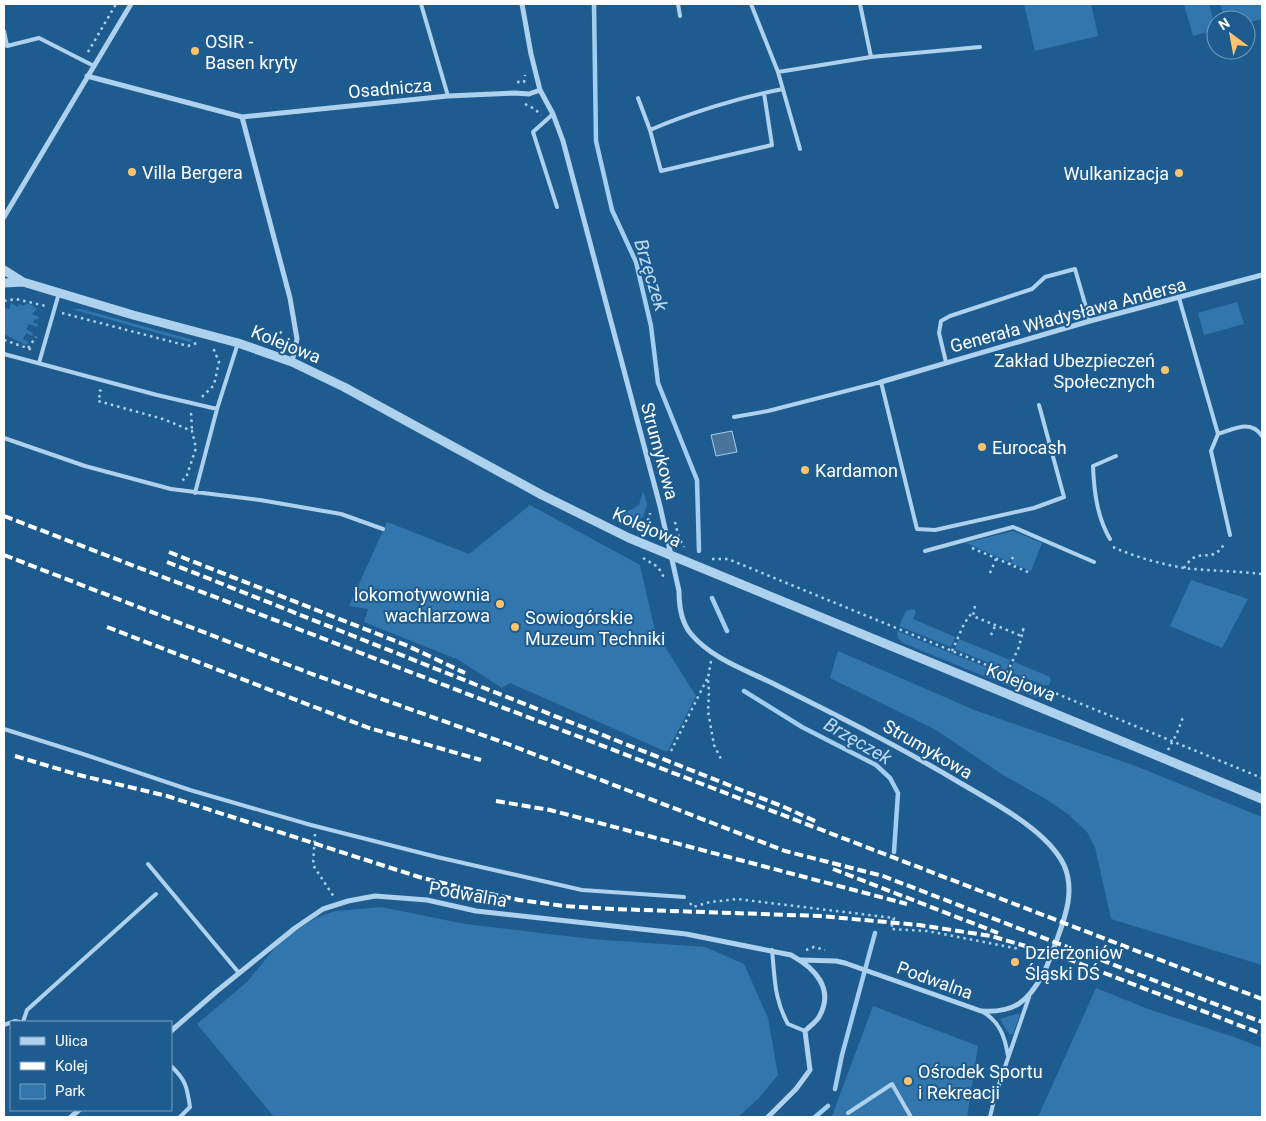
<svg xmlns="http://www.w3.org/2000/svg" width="1266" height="1121" viewBox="0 0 1266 1121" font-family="Roboto,sans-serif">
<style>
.green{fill:#3276ae}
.water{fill:#4a759a;stroke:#a2ceef}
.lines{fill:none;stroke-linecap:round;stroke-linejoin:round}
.stream{stroke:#a2ceef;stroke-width:4.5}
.path{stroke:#aed1ed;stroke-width:2.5;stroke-dasharray:2.5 4;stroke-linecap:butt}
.service{stroke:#aed1ed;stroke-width:4}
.minor{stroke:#aed1ed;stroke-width:5}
.tertiary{stroke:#aed1ed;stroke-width:9}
.rail{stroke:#fff;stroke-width:4;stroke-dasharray:9 4;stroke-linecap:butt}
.poi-dot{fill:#fcc46d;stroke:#1e5c90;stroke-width:2}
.labels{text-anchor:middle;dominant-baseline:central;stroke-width:4;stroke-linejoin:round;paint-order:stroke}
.poi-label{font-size:18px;fill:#fff;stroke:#1e5c90;text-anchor:start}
.street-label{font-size:18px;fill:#fff;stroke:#1e5c90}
.water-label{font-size:19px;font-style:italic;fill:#badbf4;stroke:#1e5c90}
</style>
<rect width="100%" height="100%" fill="#1e5c90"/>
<path class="green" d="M 1024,4 L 1091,4 L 1098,36 L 1035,51 Z
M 1184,4 L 1209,4 L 1216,30 L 1193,36 Z
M 1220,4 L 1262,4 L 1262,19 L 1246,23 L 1246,20 L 1225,20 Z
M 1237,302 L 1244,324 L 1204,335 L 1198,313 Z
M 11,303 L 18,307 L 19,304 L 24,306 L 26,303 L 34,306 L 33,307 L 37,309 L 32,314 L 39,317 L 37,320 L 35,319 L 33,322 L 38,324 L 37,327 L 29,324 L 26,329 L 33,333 L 32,336 L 26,333 L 23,339 L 29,342 L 26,345 L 4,334 L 4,310 L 5,308 L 9,309 Z
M 71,309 L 81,309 L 193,340 L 190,342 Z
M 643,491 L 647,504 L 643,517 L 630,523 L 618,517 L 618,513 L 633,509 L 639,505 Z
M 530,505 L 640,565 L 655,631 L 696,696 L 667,752 L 510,683 L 502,688 L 459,660 L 364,622 L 368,609 L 349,606 L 387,522 L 469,554 Z
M 1013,531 L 1042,543 L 1031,571 L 1011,563 L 1014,557 L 1011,557 L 1009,562 L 966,543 Z
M 1191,580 L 1248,599 L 1222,648 L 1170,626 Z
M 914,609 L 916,612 L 913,619 L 955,637 L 951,647 L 899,626 L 906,611 Z
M 897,631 L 1046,692 L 1041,697 L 1035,697 L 903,643 L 898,638 Z
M 959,639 L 1010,660 L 1006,670 L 955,649 Z
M 838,651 L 977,711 L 1133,765 L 1262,817 L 1262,965 L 1111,919 L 1095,847 L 1087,832 L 1069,815 L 1046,799 L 1003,775 L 936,730 L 830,678 Z
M 1014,662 L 1050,677 L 1051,681 L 1049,685 L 1043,685 L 1010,672 Z
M 381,907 L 465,924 L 591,939 L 705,947 L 744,964 L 768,1018 L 778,1075 L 759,1098 L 738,1117 L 274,1117 L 197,1024 L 247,982 L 282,939 L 316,918 L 335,911 Z
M 1096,988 L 1148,1009 L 1237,1038 L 1262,1048 L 1262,1117 L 1038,1117 Z
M 873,1006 L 978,1046 L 967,1117 L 829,1117 L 832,1116 Z
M 1020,1013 L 1013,1034 L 1009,1034 L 1000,1019 Z"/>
<path class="water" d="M 732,431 L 737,452 L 716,456 L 711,435 Z"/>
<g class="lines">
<path class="stream" d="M 594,4 L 596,141 L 612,210 L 636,262 L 651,326 L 658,383 L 697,480 L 699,551
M 712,598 L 727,631
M 744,691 L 802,727 L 876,765 L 890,778 L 898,793 L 894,852
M 835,1089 L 842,1055 L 875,933
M 815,1117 L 828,1106"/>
<path class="path" d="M 88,52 L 116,4
M 517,82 L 524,82 L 525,75
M 525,104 L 535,109 L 541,115
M 4,301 L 16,299 L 46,306
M 62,313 L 188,346 L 197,343
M 4,340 L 33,350
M 269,340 L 278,336 L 282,331
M 28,348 L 36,337
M 99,390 L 101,391 L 98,401 L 163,419 L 192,431 L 196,448 L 186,478 L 181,481
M 202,397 L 214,385 L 219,362 L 214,350 L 211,349
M 191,413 L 192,431
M 675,522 L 679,538 L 684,547
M 640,531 C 643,524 650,521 650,513
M 1113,547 C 1135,557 1161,564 1184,568 C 1210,571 1236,571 1262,574
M 972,548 L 1030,573
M 643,558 L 658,567 L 665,579
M 712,559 L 728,559 L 1262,778
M 1009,565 L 1013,557
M 1184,568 C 1186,565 1190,560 1193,558 C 1207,551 1213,562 1225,543
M 990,573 L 996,559
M 975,606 L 973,616 L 1019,635 L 1023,631
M 991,635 L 995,626
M 952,651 L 964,624 L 973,611
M 711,661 L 708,678 L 709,693 L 708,711 L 714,745 L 722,761
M 1007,673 L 1019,647 L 1024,626
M 1168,750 L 1177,733 L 1183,717
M 671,751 L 707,679
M 315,834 L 313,865 L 334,897
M 690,903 L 693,907 L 710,902 L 737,899 L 894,918 L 891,929 L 927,931 L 1020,949
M 806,950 L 814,947 L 825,950"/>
<path class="service" d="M 421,4 L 448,96
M 678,4 L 680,16
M 751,4 L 778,72 L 800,149
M 860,4 L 871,57
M 4,31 L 7,46 L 39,38 L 94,66
M 778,72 L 871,57 L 980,47
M 764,93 L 772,145 L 661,171 L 650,130 C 689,113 741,97 783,89
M 638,98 L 650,130
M 553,114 L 533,132 L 557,207
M 1179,298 L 1218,434 C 1234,429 1251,419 1262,436
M 4,354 L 157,395 L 217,409 L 238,343
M 946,362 L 939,333 L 941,321 L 950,316 L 1032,289 L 1045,277 L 1075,269 L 1090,321
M 39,363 L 59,293
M 734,417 L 768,411 L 881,382 L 917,529 L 935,530 L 1034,508 L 1064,497 L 1039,405
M 1218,434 L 1211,451 L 1230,535
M 4,438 L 85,466 L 171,489 L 260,500 L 341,514 L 383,529
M 195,493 L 217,409
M 1110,539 C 1097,517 1094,491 1093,466 L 1116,456
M 925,551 L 1013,527 L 1094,562
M 4,729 L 83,754 L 190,790 L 311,825 L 437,857 L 582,890 L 684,897
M 148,864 L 239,973
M 772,950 C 775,979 774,999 788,1024 L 805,1031
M 983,1012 C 1000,1022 1005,1037 1008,1056
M 23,1022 L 27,1010 L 156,894
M 4,1025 L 15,1021 L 20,1022
M 171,1066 C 186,1080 187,1087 190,1107 L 180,1117
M 848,1113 L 892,1084 L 911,1117
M 990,1117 L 995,1096 L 1029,997"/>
<path class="minor" d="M 522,4 L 531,54 L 540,90 L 553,114 L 563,141 L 660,506 L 679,591 C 679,605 681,622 691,634 C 713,660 749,671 778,686 C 840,717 902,748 962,784 C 994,803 1047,830 1064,865 C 1076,892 1064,920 1055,945 C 1051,955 1048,965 1043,974 C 1028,1002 1014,1013 981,1011 L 845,963 L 836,961 L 800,960
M 87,76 L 242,117 L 290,298 L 297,339 L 292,362
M 242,117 L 448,96 L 515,93 L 529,94 L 540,90
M 4,217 L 131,4
M 881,382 L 1090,321 L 1262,275
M 171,1031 L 217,991 L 295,928 L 323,909 L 348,901 L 375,896 L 427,900 L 476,911 L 686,934 L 791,955 C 815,968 835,989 819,1017 C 816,1022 809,1027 805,1031 L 810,1070 L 796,1089 L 768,1117
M 71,1117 L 79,1110"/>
<path class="tertiary" d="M 4,270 L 23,282 L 133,315 L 238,343 L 292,362 L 344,387 L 542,495 L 629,538 L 1262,799
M 4,283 L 23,282"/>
<path class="rail" d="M 4,516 L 1262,999
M 169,552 L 408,646 L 465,673
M 4,555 L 312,674 L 505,743 L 785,851 L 883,876 L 1262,1022
M 167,562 L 784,807 L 817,822
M 107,627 L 369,728 L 481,760
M 15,756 L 79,775 L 167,796 L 419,877 L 463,888 L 519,900 L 564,906 L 613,909 L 820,916 L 919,925 L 991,936 L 1060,956
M 496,801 L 550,810 L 907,904
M 833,869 L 998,933
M 1055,954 L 1262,1034"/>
</g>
<g class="poi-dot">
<circle cx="195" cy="51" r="5"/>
<circle cx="132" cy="172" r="5"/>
<circle cx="1179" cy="173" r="5"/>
<circle cx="1165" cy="370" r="5"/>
<circle cx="982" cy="447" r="5"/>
<circle cx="805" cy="470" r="5"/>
<circle cx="500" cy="604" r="5"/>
<circle cx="515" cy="627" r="5"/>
<circle cx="1015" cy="962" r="5"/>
<circle cx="908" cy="1081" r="5"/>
</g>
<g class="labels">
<g class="poi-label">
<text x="205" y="41">OSIR -<tspan x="205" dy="21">Basen kryty</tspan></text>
<text x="142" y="172">Villa Bergera</text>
<text x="1169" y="173" text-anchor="end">Wulkanizacja</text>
<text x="1155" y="360" text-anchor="end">Zakład Ubezpieczeń<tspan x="1155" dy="21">Społecznych</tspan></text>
<text x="992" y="447">Eurocash</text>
<text x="815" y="470">Kardamon</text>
<text x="490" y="594" text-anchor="end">lokomotywownia<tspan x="490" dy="21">wachlarzowa</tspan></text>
<text x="525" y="617">Sowiogórskie<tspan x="525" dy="21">Muzeum Techniki</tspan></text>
<text x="1025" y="952">Dzierżoniów<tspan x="1025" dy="21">Śląski DŚ</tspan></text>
<text x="918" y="1071">Ośrodek Sportu<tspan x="918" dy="21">i Rekreacji</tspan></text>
</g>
<g class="street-label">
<text transform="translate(390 88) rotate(-5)">Osadnicza</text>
<text transform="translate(1068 315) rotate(-15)">Generała Władysława Andersa</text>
<text transform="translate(286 344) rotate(22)">Kolejowa</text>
<text transform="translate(660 451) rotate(75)">Strumykowa</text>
<text transform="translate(647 527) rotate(24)">Kolejowa</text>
<text transform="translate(1021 682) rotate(22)">Kolejowa</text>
<text transform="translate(928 749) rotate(30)">Strumykowa</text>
<text transform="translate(468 894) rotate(10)">Podwalna</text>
<text transform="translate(935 980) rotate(20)">Podwalna</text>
</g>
<g class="water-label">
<text transform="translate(651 275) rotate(73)">Brzęczek</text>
<text transform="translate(858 741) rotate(30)">Brzęczek</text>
</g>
</g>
<rect width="1266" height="1121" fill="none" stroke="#ffffff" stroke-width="10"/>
<rect x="10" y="1021" width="162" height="90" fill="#1e5c90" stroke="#789dbc"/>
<rect x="20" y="1037" width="25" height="8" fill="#aed1ed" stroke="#789dbc"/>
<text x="55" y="1046" font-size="15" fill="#ffffff">Ulica</text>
<rect x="20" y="1062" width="25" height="8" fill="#ffffff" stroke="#789dbc"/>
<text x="55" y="1071" font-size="15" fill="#ffffff">Kolej</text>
<rect x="20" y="1084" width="25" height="15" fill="#3276ae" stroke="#789dbc"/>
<text x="55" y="1096" font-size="15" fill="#ffffff">Park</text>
<g transform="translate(1231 35) rotate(328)"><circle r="24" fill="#1e5c90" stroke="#789dbc"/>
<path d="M0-4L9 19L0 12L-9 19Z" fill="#fcc46d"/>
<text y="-8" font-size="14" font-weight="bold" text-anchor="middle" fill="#ffffff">N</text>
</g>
</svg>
